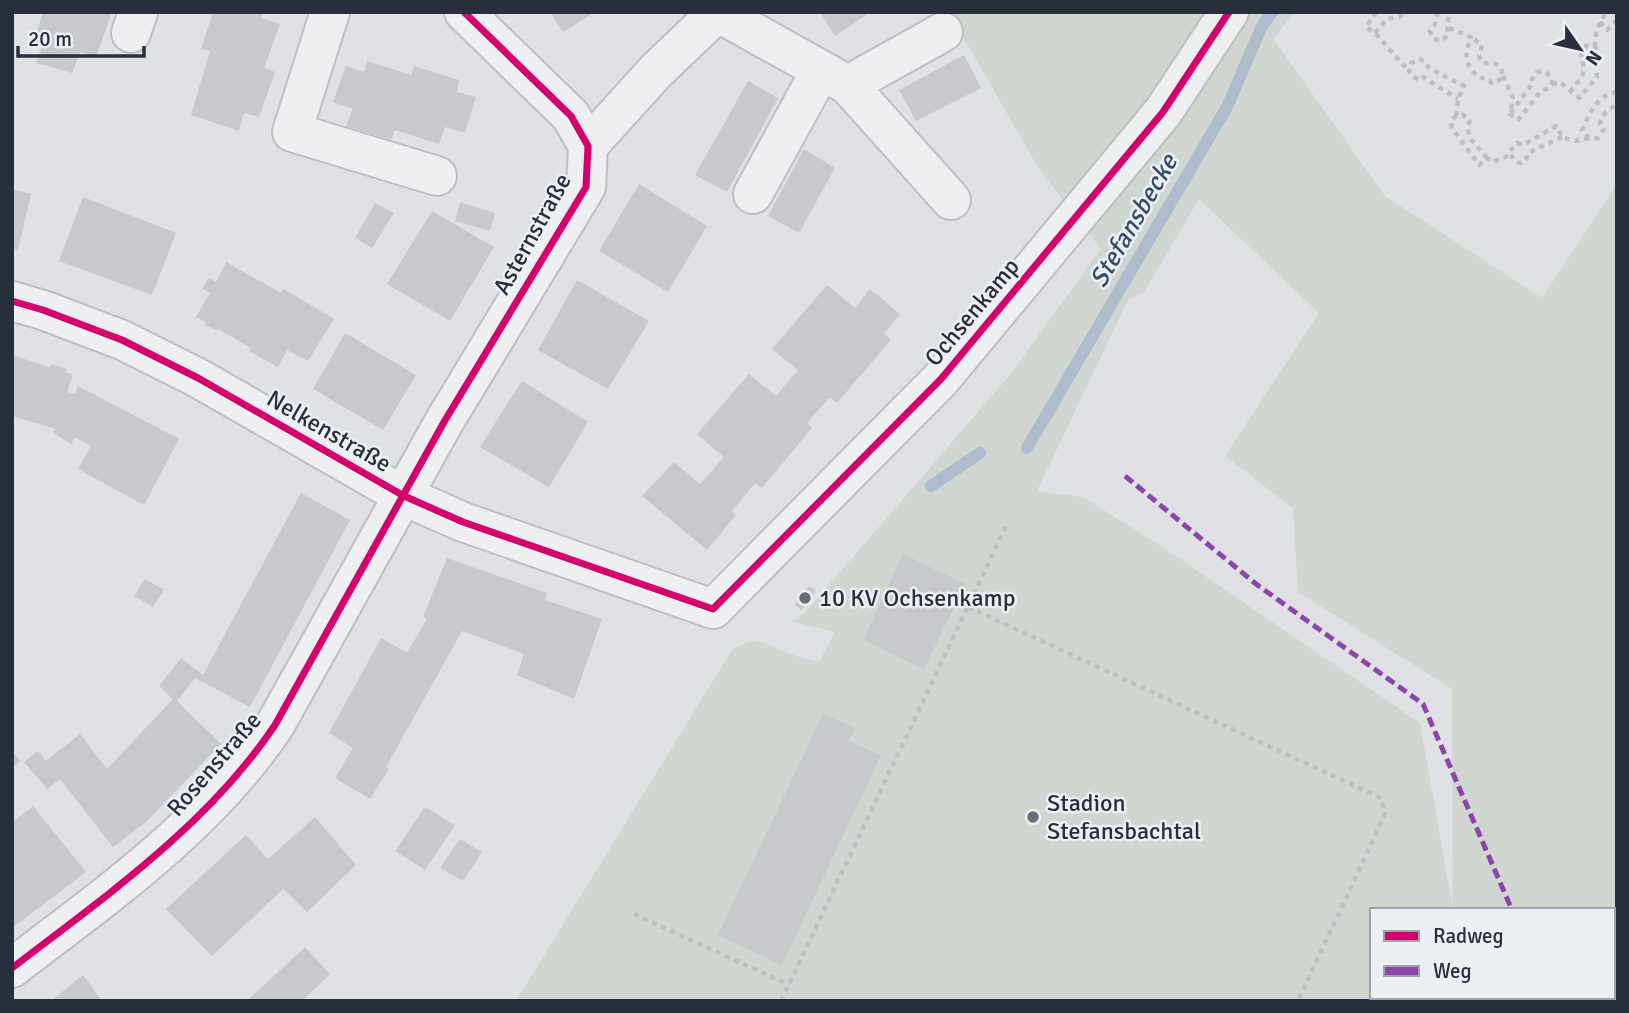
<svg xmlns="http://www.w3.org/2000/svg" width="1629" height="1013" viewBox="0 0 1629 1013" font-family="Signika,sans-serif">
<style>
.green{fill:#cfd7d0;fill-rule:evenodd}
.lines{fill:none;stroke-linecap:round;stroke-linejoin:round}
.stream{stroke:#afbcce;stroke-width:12}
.building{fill:#c7c9cc}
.minor-casing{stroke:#bdbfc2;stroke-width:42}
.path{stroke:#bebfc4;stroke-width:4.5;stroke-dasharray:5 5;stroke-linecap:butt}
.minor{stroke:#eeeff1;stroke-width:38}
.quiet{stroke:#8e44ad;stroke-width:5;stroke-dasharray:10 5;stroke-linecap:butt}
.cycleway-casing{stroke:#eceff4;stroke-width:11}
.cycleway{stroke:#d6006c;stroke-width:7}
.poi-dot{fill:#686d76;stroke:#eceff4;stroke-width:2.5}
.labels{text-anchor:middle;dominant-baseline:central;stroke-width:5;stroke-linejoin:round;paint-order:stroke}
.street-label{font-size:24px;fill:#282e3b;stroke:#eceff4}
.poi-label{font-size:24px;fill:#282e3b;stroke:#eceff4;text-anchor:start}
.water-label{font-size:26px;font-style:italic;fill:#354a6c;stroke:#eceff4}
</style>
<rect width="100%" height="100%" fill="#dfe1e4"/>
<path class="green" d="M 955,12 L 1293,12 L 1274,40 L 1385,196 L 1542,298 L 1617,184 L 1617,1001 L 516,1001 L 732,650 L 747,642 L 758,641 L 796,656 L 819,662 L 835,632 L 790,621 L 803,615 L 1009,376 L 1101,249 L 1039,169 L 951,16 ZM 1199,199 L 1319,313 L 1225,456 L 1293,508 L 1298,592 L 1452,689 L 1453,909 L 1420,723 L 1164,548 L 1083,497 L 1037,491 L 1128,300 L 1144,292 ZM 1372,910 L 1613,910 L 1613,997 L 1372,997 Z"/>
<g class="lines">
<path class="stream" d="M 1027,448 L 1227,107 L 1261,28 L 1272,12
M 931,486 L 980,453"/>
</g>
<path class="building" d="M 43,12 L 112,12 L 96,57 L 80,52 L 72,73 L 36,63 L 44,41 L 35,38 Z
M 213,12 L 263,12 L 261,18 L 280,24 L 264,68 L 275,72 L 259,117 L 244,113 L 239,131 L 191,115 L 210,51 L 201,49 Z
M 550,12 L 595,12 L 563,32 Z
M 820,12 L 871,12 L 835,36 Z
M 964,55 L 981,88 L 916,121 L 899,90 Z
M 367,61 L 411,75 L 414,66 L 459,80 L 457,92 L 476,97 L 465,133 L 445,127 L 439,144 L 395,130 L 391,140 L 346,126 L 353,109 L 333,102 L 346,66 L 364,72 Z
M 748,81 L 778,98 L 727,192 L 695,175 Z
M 804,149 L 835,168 L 799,233 L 768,216 Z
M 639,184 L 707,226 L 668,292 L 599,251 Z
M 12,189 L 31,194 L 18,250 L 12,248 Z
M 83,197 L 176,233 L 152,295 L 59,261 Z
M 460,202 L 495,213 L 490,231 L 455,221 Z
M 375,203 L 394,213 L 372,248 L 355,238 Z
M 432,211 L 494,247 L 450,321 L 387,284 Z
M 226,262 L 281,293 L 284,289 L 334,319 L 308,361 L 287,350 L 278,367 L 249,351 L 251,348 L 218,329 L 216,330 L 205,325 L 205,322 L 196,317 L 210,293 L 202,288 L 209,278 L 216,282 Z
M 577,280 L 649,321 L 608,389 L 538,350 Z
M 827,285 L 855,308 L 870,289 L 900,314 L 884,334 L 891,340 L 837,403 L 830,397 L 807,423 L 812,428 L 762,488 L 755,483 L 732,511 L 736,515 L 707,550 L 642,496 L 674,462 L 700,484 L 724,457 L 697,434 L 749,374 L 776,396 L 798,370 L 772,349 Z
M 345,333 L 416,375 L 383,430 L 313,389 Z
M 12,355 L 49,367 L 52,364 L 67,369 L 66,372 L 73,375 L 67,392 L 75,394 L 78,386 L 179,439 L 144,505 L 78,469 L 91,446 L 75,437 L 71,444 L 53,432 L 56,429 L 12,416 Z
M 522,381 L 588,422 L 549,487 L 480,447 Z
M 301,493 L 350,520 L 250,707 L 195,678 L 177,701 L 221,744 L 146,822 L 113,847 L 60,779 L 47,789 L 24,762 L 38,751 L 46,761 L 80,734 L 107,769 L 173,699 L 159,686 L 181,658 L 203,675 Z
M 903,554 L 965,584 L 924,669 L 863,640 Z
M 447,558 L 547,593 L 545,600 L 602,619 L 574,699 L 517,675 L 524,654 L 462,631 L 386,767 L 389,769 L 370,799 L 335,778 L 353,748 L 329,733 L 381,638 L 407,653 L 427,619 L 423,617 Z
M 145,579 L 164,590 L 153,607 L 134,596 Z
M 809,586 L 816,591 L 802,610 L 795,605 Z
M 823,714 L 855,728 L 849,741 L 881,755 L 782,965 L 718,935 Z
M 12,751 L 21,761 L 12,768 Z
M 33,806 L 86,872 L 12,928 L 12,823 Z
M 425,807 L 455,825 L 425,870 L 395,851 Z
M 315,817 L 356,865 L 307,912 L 283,889 L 212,956 L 166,909 L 246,835 L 268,859 Z
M 460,839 L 482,852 L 463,881 L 440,868 Z
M 305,947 L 330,974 L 302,1001 L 247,1001 Z
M 83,975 L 102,1001 L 51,1001 Z"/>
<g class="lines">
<defs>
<path id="minor" d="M 330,12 L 292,132 L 437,176
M 717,12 L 848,85 L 951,200
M 131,33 L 138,12
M 848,85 L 943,32
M 588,146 L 657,70 L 717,13
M 753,194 L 821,70
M 12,301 L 43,310 L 122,340 L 198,378 L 404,496 L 463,522 L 713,609 L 941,379 L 1163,112 L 1229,12
M 12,968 C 107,895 208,825 275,725 L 444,422 L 586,187 L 588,146 L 571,116 L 464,12"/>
</defs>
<use href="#minor" class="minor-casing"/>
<path class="path" d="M 1376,12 L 1366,27 L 1375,33 L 1408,70
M 1438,12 L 1435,24 L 1430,31 L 1434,39 L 1442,41 L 1448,35 L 1447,25 L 1450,12
M 1600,22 L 1607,30 L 1617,20
M 1449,28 L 1471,37 C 1464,56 1464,63 1479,78 L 1487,78 L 1492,83 L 1498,81 L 1503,76 L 1501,68 L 1496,64 L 1482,63 L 1479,56 L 1482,45 L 1471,37
M 1375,33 L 1387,19 L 1401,16 L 1403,12
M 1595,47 C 1595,34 1598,23 1607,12
M 1503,76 L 1513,98 L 1510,114 L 1518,120 L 1542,90 L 1547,89 L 1552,84 L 1551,77 L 1544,71 L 1537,72 L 1532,79 L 1533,83 L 1510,114
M 1552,84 L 1560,82 L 1579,98 L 1597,77 L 1596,60 L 1600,53 L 1595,47 L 1586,46 L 1581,53 C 1585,75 1586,72 1571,91
M 1617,92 C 1596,96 1590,113 1582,130 L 1589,138 L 1598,138 L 1604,129 L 1600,123 L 1602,116 L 1617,104
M 1456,116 L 1458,99 L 1464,86 L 1429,68 L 1426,62 L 1419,59 L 1411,63 L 1409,71 L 1413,77 L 1420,80 L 1423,77 L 1458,99
M 1562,137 L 1528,153 L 1526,160 L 1521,163 L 1516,162 L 1509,152 L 1517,143 L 1523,145 L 1556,126 L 1562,137 L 1575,141 L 1589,138
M 1487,158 L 1470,138 L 1467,127 L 1470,121 L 1463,115 L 1456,116 L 1451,121 L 1452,128 L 1479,165 L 1487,158 L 1492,162 L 1510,155
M 968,607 L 1381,798 L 1385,814 L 1298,1001
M 634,914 L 789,985
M 781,1001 L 1007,524"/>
<use href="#minor" class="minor"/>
<path class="quiet" d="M 1125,476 L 1256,584 L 1423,704 L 1512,910
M 1549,997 L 1550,1001"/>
<defs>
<path id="cycleway" d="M 12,301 L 43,310 L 122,340 L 198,378 L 404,496 L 463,522 L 713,609 L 941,379 L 1163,112 L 1229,12
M 12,968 C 107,895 208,825 275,725 L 444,422 L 586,187 L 588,146 L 571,116 L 464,12"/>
</defs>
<use href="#cycleway" class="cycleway-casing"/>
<use href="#cycleway" class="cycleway"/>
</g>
<g class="poi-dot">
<circle cx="805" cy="598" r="7"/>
<circle cx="1033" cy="817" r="7"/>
</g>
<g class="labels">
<g class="street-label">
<text transform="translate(532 234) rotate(-61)">Asternstraße</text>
<text transform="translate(972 312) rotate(-50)">Ochsenkamp</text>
<text transform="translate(329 431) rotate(30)">Nelkenstraße</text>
<text transform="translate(214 764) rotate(-49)">Rosenstraße</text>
</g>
<g class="poi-label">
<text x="819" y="598">10 KV Ochsenkamp</text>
<text x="1047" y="803">Stadion<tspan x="1047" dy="28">Stefansbachtal</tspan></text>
</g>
<g class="water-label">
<text transform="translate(1134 221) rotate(-60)">Stefansbecke</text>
</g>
</g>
<rect width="1629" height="1013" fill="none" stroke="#282e3b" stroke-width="28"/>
<rect x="1370" y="908" width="245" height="91" fill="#eceff4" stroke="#9ea2aa" stroke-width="2"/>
<rect x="1384" y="931" width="35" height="10" fill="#d6006c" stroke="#9ea2aa" stroke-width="2"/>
<text x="1433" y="943" font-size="21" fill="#282e3b">Radweg</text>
<rect x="1384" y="966" width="35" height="10" fill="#8e44ad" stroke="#9ea2aa" stroke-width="2"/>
<text x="1433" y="978" font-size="21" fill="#282e3b">Weg</text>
<g transform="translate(1580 49) rotate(124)" stroke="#eceff4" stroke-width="5" paint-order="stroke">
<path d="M0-5L12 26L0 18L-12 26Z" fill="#282e3b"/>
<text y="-10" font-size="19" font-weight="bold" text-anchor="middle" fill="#282e3b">N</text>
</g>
<path d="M18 46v10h126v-10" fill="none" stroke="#282e3b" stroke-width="3.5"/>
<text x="28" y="46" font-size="21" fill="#282e3b" stroke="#eceff4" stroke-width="5" paint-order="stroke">20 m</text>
</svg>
